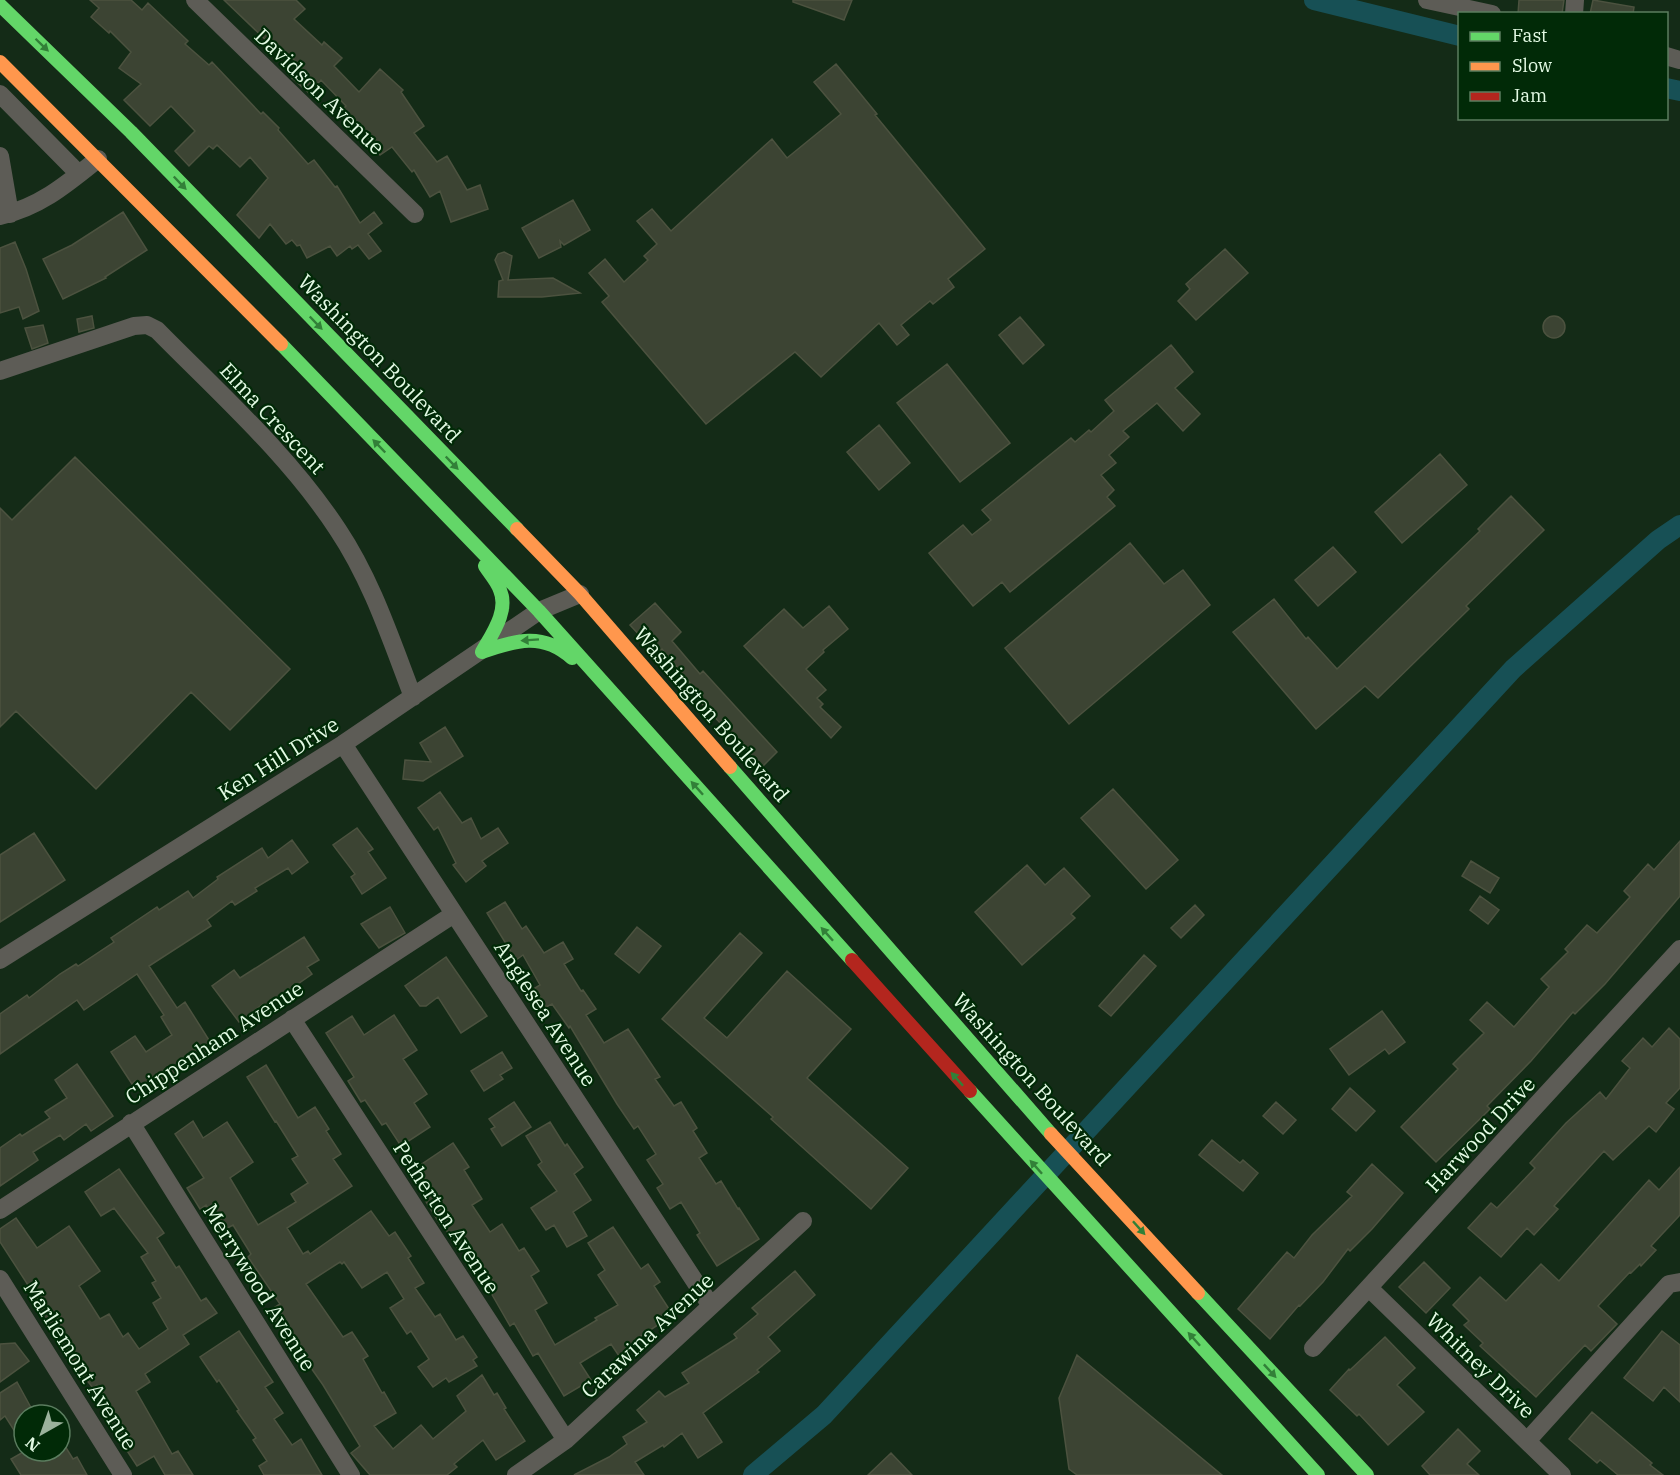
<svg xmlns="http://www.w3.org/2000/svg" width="1680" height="1475" viewBox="0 0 1680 1475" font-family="'IBM Plex Serif',serif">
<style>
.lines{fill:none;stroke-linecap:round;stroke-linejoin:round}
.canal{stroke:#175055;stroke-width:20}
.building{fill:#3c4433;stroke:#4c523f;stroke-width:1.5}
.street{stroke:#5d5c56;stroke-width:18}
.fast{stroke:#63d668;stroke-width:14}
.slow{stroke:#ff974d;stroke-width:14}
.jam{stroke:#b3261e;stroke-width:14}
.oneway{fill:#328038}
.labels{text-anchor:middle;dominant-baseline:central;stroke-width:4.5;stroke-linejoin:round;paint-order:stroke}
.street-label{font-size:21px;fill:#e3fae4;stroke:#012a07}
</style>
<rect width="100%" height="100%" fill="#142b17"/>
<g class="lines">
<path class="canal" d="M 1314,0 L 1460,36
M 1666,88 L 1680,91
M 753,1475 L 824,1415 L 1513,669 L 1658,540 L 1680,525"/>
</g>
<path class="building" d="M 90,0 L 131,0 L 142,10 L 148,3 L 188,41 L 185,44 L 209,65 L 212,62 L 261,114 L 263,112 L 279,128 L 278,130 L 308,164 L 314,160 L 335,187 L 337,186 L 360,223 L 374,212 L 382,223 L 368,234 L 381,251 L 369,259 L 358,245 L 352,249 L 350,246 L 337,256 L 330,246 L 307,258 L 300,245 L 297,246 L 292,240 L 286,244 L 270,224 L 259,238 L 237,215 L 268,178 L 250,157 L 240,167 L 217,145 L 213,149 L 209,146 L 189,166 L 175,151 L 195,131 L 171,106 L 150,126 L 124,100 L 141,84 L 119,68 L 131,52 L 110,31 L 109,33 L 91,17 L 99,8 Z
M 224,0 L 296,0 L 305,9 L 294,19 L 322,45 L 324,42 L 342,58 L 334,66 L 359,92 L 380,69 L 403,90 L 401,92 L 424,126 L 414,133 L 437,162 L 447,156 L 467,190 L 480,185 L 488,209 L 451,222 L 440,191 L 430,197 L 414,170 L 412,172 L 392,147 L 380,155 L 361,127 L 343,109 L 346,106 L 321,80 L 309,93 L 292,78 L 302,67 L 273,41 L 270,44 Z
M 793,0 L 852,0 L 844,20 L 793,2 Z
M 1519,0 L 1564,0 L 1562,14 L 1518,14 Z
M 1593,0 L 1634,7 L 1633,14 L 1590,14 Z
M 836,64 L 877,114 L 875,115 L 985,249 L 948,279 L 954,287 L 933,304 L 930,301 L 901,325 L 909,335 L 897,345 L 879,323 L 821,377 L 795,352 L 706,424 L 602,302 L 609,296 L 589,273 L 605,259 L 624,282 L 648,260 L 644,256 L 657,244 L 637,221 L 652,209 L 671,231 L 772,139 L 787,158 L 841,114 L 814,82 Z
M 573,200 L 590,230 L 564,245 L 560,241 L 561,247 L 539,258 L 522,228 Z
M 123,212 L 147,250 L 105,277 L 106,278 L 63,299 L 43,259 L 72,245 Z
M 15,242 L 26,269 L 39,311 L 23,319 L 19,307 L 0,313 L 0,248 Z
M 1225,249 L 1248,273 L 1196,320 L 1178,301 L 1190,289 L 1186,284 Z
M 504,252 L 512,256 L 508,280 L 553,278 L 580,293 L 542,297 L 498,297 L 499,281 L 503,280 L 495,260 L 498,254 Z
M 92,316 L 94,328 L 79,332 L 77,319 Z
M1543 327a11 11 0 1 1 22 0a11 11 0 1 1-22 0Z
M 1020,317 L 1044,345 L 1023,364 L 999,335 Z
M 43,325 L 48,343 L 32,349 L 25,328 Z
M 1171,345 L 1193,372 L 1175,388 L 1200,414 L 1183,431 L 1157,403 L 1123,431 L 1129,437 L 1109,455 L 1116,463 L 1101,475 L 1114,490 L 1107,497 L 1115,506 L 1010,592 L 1002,582 L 973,606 L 929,553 L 963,525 L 972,535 L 991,520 L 982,510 L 1071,438 L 1075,442 L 1089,430 L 1091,432 L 1114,411 L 1105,400 Z
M 947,364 L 1010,443 L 960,482 L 897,403 Z
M 879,425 L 910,463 L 879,490 L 847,452 Z
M 1440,454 L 1467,485 L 1402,543 L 1375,512 Z
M 75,457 L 290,669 L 230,730 L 191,692 L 96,789 L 16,711 L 0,727 L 0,508 L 12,520 Z
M 1511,496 L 1544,530 L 1466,606 L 1469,609 L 1378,698 L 1365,686 L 1316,729 L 1233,632 L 1274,599 L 1306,639 L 1308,637 L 1337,669 L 1480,531 L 1478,529 Z
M 1130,543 L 1164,584 L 1183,570 L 1210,605 L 1069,724 L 1005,648 Z
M 1333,547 L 1356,572 L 1318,606 L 1295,580 Z
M 655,603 L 681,632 L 672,641 L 700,674 L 703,671 L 777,752 L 762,767 L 686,687 L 690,683 L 662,649 L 657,654 L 630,625 Z
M 829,606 L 848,629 L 823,650 L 824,652 L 806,669 L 826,690 L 817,698 L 823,704 L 820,707 L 841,727 L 831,738 L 744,646 L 784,609 L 803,628 Z
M 445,727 L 463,756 L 423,781 L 403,779 L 405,760 L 431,762 L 420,743 Z
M 1113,789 L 1178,860 L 1146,889 L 1081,818 Z
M 440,792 L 462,823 L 471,818 L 481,839 L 498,828 L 508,843 L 482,861 L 486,866 L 466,882 L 453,865 L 456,863 L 438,827 L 434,830 L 418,808 Z
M 357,828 L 373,849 L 368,852 L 386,878 L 362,894 L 351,877 L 355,874 L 333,845 Z
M 34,833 L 65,880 L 0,922 L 0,855 Z
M 292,840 L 308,862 L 292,874 L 288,868 L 255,888 L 257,891 L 235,905 L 232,901 L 207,920 L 211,926 L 149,966 L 177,1008 L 185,1002 L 214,1048 L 182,1068 L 165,1081 L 166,1083 L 153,1092 L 147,1082 L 139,1087 L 135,1081 L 132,1084 L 111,1052 L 135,1036 L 146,1052 L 172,1035 L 161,1017 L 164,1015 L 137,974 L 84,1010 L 77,1000 L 0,1054 L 0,1014 L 27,995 L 29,998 L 60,974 L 76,964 L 78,966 L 114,942 L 111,938 L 157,907 L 159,910 L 188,891 L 193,898 L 218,879 L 217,877 L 262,848 L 268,858 Z
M 1680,841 L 1680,896 L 1605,984 L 1575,1014 L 1573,1012 L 1531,1061 L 1487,1106 L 1490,1109 L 1436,1162 L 1401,1127 L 1458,1069 L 1453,1064 L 1484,1033 L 1470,1020 L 1487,1002 L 1514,1027 L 1549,987 L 1541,979 L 1568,952 L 1565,949 L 1587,925 L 1597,933 L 1630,897 L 1624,891 L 1648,864 L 1654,870 Z
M 1471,861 L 1499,878 L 1490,893 L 1462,876 Z
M 1027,865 L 1045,885 L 1064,868 L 1090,896 L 1071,914 L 1075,918 L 1022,965 L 975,912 Z
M 1480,896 L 1499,910 L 1488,924 L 1470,910 Z
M 505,902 L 522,929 L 526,926 L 544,953 L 563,942 L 573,959 L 564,964 L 581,991 L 583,990 L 596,1009 L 586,1015 L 604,1043 L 628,1029 L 660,1077 L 655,1079 L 674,1106 L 681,1102 L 697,1128 L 693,1131 L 707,1153 L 699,1158 L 716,1184 L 721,1181 L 738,1209 L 739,1208 L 759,1239 L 717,1266 L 697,1235 L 700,1233 L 681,1202 L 670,1209 L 657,1188 L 663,1184 L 647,1160 L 656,1154 L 638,1126 L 634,1129 L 617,1104 L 570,1026 L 569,1028 L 552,1004 L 546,1007 L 535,988 L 540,985 L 523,955 L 516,960 L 487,913 Z
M 1195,905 L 1204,915 L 1181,938 L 1171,928 Z
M 390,907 L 405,933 L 379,948 L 361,924 Z
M 637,927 L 661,946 L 639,973 L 615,954 Z
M 740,933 L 762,953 L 704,1018 L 727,1038 L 787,971 L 851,1029 L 807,1078 L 908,1168 L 871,1209 L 771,1119 L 773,1117 L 662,1019 Z
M 304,937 L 319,960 L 307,967 L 312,974 L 265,1007 L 263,1004 L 239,1022 L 212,986 L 234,970 L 240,978 Z
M 1144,955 L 1156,966 L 1111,1016 L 1099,1006 Z
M 446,957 L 487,1016 L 461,1033 L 438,997 L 426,1006 L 420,1006 L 405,986 Z
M 1382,1011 L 1405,1042 L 1389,1054 L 1385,1049 L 1349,1075 L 1330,1049 Z
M 394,1015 L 417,1050 L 403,1059 L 427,1094 L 414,1103 L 430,1127 L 401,1146 L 386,1123 L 382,1125 L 365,1100 L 361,1102 L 348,1081 L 354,1077 L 326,1033 L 352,1016 L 364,1035 Z
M 1669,1028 L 1680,1039 L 1680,1088 L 1666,1103 L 1674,1109 L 1656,1132 L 1649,1126 L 1613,1160 L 1604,1151 L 1554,1206 L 1558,1209 L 1534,1235 L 1527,1228 L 1501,1257 L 1468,1228 L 1491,1203 L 1497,1208 L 1535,1168 L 1530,1163 L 1566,1123 L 1600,1092 L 1606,1099 L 1630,1068 L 1622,1061 L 1643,1038 L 1652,1047 Z
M 502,1052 L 512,1068 L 500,1075 L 503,1079 L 484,1091 L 471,1071 Z
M 77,1064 L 113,1116 L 91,1131 L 86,1124 L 64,1140 L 60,1135 L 33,1152 L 38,1160 L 0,1186 L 0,1148 L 20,1134 L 22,1136 L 50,1118 L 45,1112 L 67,1098 L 55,1080 Z
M 266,1065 L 298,1118 L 315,1107 L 329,1129 L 326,1131 L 341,1154 L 333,1159 L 352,1186 L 287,1228 L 303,1254 L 308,1251 L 310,1254 L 371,1211 L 389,1236 L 395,1232 L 411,1256 L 408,1258 L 424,1283 L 415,1288 L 435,1317 L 440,1314 L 456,1340 L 463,1336 L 477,1357 L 473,1360 L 477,1366 L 449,1382 L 446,1378 L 433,1387 L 418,1367 L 429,1359 L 411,1331 L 407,1334 L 390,1308 L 404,1299 L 387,1272 L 362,1288 L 344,1262 L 342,1264 L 340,1262 L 306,1284 L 343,1337 L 352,1332 L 368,1356 L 363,1359 L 382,1393 L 384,1392 L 396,1413 L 374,1426 L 393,1449 L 421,1425 L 433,1439 L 466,1411 L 457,1396 L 482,1375 L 494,1395 L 497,1393 L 506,1408 L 504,1409 L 525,1441 L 496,1460 L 483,1440 L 454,1464 L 457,1467 L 447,1475 L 370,1475 L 351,1453 L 360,1446 L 323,1385 L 288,1335 L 285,1336 L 269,1311 L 280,1304 L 248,1257 L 251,1254 L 233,1225 L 222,1231 L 206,1205 L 200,1209 L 187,1188 L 204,1178 L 175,1134 L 193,1121 L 203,1138 L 227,1122 L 253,1162 L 230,1178 L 258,1225 L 296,1202 L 291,1194 L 308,1183 L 292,1159 L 298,1156 L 276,1121 L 275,1122 L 247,1077 Z
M 1350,1088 L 1375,1111 L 1356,1131 L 1332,1109 Z
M 514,1102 L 531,1127 L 502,1146 L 491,1129 L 495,1127 L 489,1119 Z
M 1276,1102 L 1296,1120 L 1283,1134 L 1263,1116 Z
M 550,1122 L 565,1146 L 567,1144 L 583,1167 L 574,1174 L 591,1200 L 573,1212 L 587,1236 L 567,1247 L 554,1225 L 546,1230 L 531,1208 L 557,1191 L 538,1165 L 542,1162 L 526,1136 Z
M 1212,1140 L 1240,1163 L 1243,1160 L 1258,1173 L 1243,1191 L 1199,1155 Z
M 453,1143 L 469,1167 L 464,1170 L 482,1199 L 472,1205 L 490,1232 L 502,1224 L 519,1251 L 524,1248 L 539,1271 L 531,1276 L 547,1303 L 535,1310 L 555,1345 L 597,1320 L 595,1318 L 618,1305 L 598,1275 L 605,1270 L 588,1243 L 613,1227 L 641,1269 L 648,1264 L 660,1282 L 654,1286 L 673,1315 L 638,1338 L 640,1342 L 619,1356 L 611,1344 L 580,1363 L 591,1380 L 564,1396 L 538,1353 L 533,1356 L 514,1323 L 510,1326 L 487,1286 L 493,1281 L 468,1242 L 458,1249 L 442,1223 L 440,1224 L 425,1200 L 434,1194 L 416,1168 Z
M 1372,1164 L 1403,1193 L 1372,1229 L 1350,1251 L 1348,1249 L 1323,1282 L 1300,1306 L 1299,1305 L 1270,1339 L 1238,1309 L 1287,1252 L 1294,1258 L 1312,1235 L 1352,1196 L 1347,1192 Z
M 1680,1167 L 1680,1215 L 1651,1246 L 1656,1250 L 1641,1266 L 1640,1264 L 1631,1273 L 1630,1272 L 1598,1306 L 1617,1324 L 1591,1351 L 1585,1345 L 1536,1397 L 1480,1346 L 1483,1343 L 1464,1325 L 1469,1321 L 1453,1305 L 1480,1277 L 1506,1301 L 1541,1264 L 1559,1281 L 1649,1180 L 1659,1190 Z
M 119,1169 L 164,1233 L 157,1238 L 176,1268 L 179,1266 L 201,1301 L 206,1298 L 217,1313 L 183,1335 L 189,1344 L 145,1374 L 150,1382 L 136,1391 L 172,1454 L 178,1451 L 193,1475 L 165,1475 L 154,1456 L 137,1466 L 105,1417 L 115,1412 L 97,1385 L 93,1388 L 74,1364 L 59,1340 L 57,1341 L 36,1308 L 41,1305 L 0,1242 L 0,1229 L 16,1218 L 37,1248 L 69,1226 L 100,1271 L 79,1286 L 100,1319 L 109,1314 L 123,1337 L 128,1333 L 139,1349 L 168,1329 L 153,1303 L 161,1298 L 152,1283 L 156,1281 L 141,1257 L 148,1253 L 114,1208 L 101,1216 L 85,1192 Z
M 1424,1262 L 1450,1288 L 1426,1313 L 1399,1287 Z
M 795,1271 L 815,1295 L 768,1337 L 780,1351 L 757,1370 L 759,1372 L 703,1413 L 722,1442 L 698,1458 L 682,1433 L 664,1447 L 663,1445 L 635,1462 L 644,1475 L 574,1475 L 609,1457 L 627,1444 L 623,1437 L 647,1422 L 637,1410 L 659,1391 L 665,1397 L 689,1383 L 682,1373 L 737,1338 L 734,1334 L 758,1314 L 752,1308 Z
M 239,1331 L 273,1382 L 265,1387 L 283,1413 L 274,1419 L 292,1445 L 301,1439 L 322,1475 L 264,1475 L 259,1466 L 267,1461 L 253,1440 L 256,1438 L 237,1411 L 239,1410 L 219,1380 L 217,1382 L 200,1357 Z
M 1662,1331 L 1680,1345 L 1680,1402 L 1664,1387 L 1653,1401 L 1624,1378 Z
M 1385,1337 L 1415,1368 L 1397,1385 L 1424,1412 L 1388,1445 L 1359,1414 L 1357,1416 L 1330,1390 L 1349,1369 L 1350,1370 Z
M 15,1343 L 29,1361 L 0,1382 L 0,1344 Z
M 1077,1355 L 1222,1475 L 1077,1475 L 1069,1469 L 1059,1398 Z
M 17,1382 L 35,1415 L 24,1415 L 24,1446 L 5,1416 L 0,1420 L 0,1393 Z
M 1592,1412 L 1652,1463 L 1650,1465 L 1663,1475 L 1618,1475 L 1600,1460 L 1597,1463 L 1569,1439 Z
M 1458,1429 L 1480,1451 L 1467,1464 L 1479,1475 L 1430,1475 L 1422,1466 Z
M 60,1438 L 73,1459 L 77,1457 L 87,1475 L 21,1475 L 11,1459 L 25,1451 L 58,1451 L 60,1455 Z
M 891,1453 L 912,1475 L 868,1475 Z"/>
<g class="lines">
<path class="street" d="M 195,0 L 415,214
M 1427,0 L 1492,14
M 1574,14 L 1575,0
M 1666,56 L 1680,60
M 0,94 L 79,174
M 0,156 L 10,214
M 0,216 C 40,207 67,184 98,159
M 0,371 L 134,326 L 147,325 L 157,330 C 220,394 289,455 338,530 C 372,581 391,640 413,697
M 343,744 L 711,1306
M 0,960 L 343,744 L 539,611 L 580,594
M 292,1019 L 566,1440
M 131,1123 L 351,1475
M 0,1210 L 454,914
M 0,1279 L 123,1475
M 1369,1288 L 1562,1475
M 1313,1348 L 1680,949
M 1527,1441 L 1669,1284 L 1680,1282
M 516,1475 L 566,1440 L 803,1221"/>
<path class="fast" d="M 0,5 L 131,132 L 517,529
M 281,344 L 539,611 L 852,960
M 482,652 C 516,640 543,632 572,658
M 482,652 C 492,634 509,611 500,590 C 497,581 490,574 485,566
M 730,767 L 1051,1134
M 970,1091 L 1318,1475
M 1198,1293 L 1367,1475"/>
<path class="slow" d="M 0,62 L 281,344
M 517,529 L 580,594 L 730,767
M 1051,1134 L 1198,1293"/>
<path class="jam" d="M 852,960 L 970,1091"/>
</g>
<defs><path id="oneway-solid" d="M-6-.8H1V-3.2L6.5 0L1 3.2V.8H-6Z" transform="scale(1.5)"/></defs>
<g class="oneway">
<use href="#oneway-solid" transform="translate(42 45) rotate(44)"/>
<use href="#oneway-solid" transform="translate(180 183) rotate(46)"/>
<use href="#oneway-solid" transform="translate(316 323) rotate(46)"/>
<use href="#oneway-solid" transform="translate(379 446) rotate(-134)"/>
<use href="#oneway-solid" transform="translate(452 463) rotate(46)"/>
<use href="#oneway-solid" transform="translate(530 640) rotate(176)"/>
<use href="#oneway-solid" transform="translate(697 788) rotate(-132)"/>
<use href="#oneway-solid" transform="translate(827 934) rotate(-132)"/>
<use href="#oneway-solid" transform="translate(957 1079) rotate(-132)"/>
<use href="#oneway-solid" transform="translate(1036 1167) rotate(-132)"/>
<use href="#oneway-solid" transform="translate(1139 1228) rotate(48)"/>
<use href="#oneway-solid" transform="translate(1194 1339) rotate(-132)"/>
<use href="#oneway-solid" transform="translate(1270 1371) rotate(47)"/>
</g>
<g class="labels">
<g class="street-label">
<text transform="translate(320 91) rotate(44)">Davidson Avenue</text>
<text transform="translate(380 358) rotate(46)">Washington Boulevard</text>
<text transform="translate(273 418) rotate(47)">Elma Crescent</text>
<text transform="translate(712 714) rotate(49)">Washington Boulevard</text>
<text transform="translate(278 758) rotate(-32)">Ken Hill Drive</text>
<text transform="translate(546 1013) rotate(57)">Anglesea Avenue</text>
<text transform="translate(214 1042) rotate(-33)">Chippenham Avenue</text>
<text transform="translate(1032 1079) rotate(48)">Washington Boulevard</text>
<text transform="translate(1480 1134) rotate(-47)">Harwood Drive</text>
<text transform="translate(447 1217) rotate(57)">Petherton Avenue</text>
<text transform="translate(260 1287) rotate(58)">Merrywood Avenue</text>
<text transform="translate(647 1335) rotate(-43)">Carawina Avenue</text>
<text transform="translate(81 1365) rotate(58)">Marliemont Avenue</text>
<text transform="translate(1481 1365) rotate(44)">Whitney Drive</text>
</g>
</g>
<rect x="1458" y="12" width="210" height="108" fill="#012a07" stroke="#5b7d5f" stroke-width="1.5"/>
<rect x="1470" y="32" width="30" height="9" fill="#63d668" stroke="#5b7d5f" stroke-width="1.5"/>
<text x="1512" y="42" font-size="18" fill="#e3fae4">Fast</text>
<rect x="1470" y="62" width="30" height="9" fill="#ff974d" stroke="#5b7d5f" stroke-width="1.5"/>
<text x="1512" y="72" font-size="18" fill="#e3fae4">Slow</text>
<rect x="1470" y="92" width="30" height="9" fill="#b3261e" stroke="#5b7d5f" stroke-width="1.5"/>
<text x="1512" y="102" font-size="18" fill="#e3fae4">Jam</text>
<g transform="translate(42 1433) rotate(220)"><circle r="28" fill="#012a07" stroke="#5b7d5f" stroke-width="1.5"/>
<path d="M0-4.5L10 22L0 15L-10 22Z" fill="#9bb29c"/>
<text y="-9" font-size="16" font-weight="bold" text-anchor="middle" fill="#e3fae4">N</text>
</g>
</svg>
